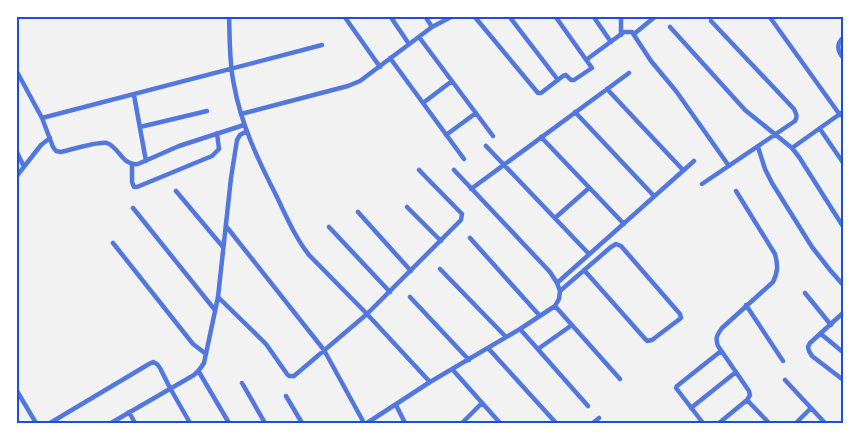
<svg xmlns="http://www.w3.org/2000/svg" width="860" height="439" viewBox="0 0 860 439" font-family="Roboto,sans-serif">
<style>
.lines{fill:none;stroke-linecap:round;stroke-linejoin:round}
.minor{stroke:#5277de;stroke-width:4.5}
.neatline{fill:none;stroke:#1d4ed8;stroke-width:2}
</style>
<rect width="100%" height="100%" fill="#f2f2f2"/>
<g class="lines">
<path class="minor" d="M 229,16 C 230,39 229,62 234,85 C 241,124 258,160 276,195 C 286,216 295,237 309,255 L 367,314 L 430,382
M 344,16 L 380,67
M 390,16 L 409,44
M 425,16 L 432,27
M 474,16 L 538,93 L 541,93 L 563,76 L 566,75 L 571,80 L 574,80 L 592,68 L 555,16
M 509,16 L 558,80
M 593,16 L 611,42
M 769,16 L 840,115
M 670,27 L 745,110 L 792,148 L 799,157 L 844,228
M 634,34 L 656,16
M 621,35 L 621,16
M 419,37 L 493,136
M 844,37 C 835,44 838,52 844,59
M 390,58 L 464,159
M 586,60 L 624,32 L 632,32 L 651,61 L 676,91 L 729,166
M 16,70 L 42,118 L 53,147 L 56,151 L 61,152 C 71,150 98,141 107,143 C 120,148 122,166 138,164 L 179,146 L 244,125
M 607,89 L 683,170
M 134,95 L 146,161
M 423,103 L 452,81
M 575,112 L 654,196
M 241,114 L 348,86 L 360,81 L 432,27 L 453,16
M 42,118 L 322,45
M 140,127 L 207,111
M 820,129 L 844,164
M 446,135 L 476,113
M 541,137 L 624,224
M 486,146 L 589,254
M 758,147 L 765,169 L 772,183 L 812,247 L 830,270 L 844,286
M 792,148 L 844,111
M 16,150 L 24,167
M 132,165 L 132,182 L 134,187 L 137,187 L 212,156 L 219,149 L 217,133
M 16,177 L 41,145 L 50,138
M 702,184 L 795,121 C 798,116 796,114 794,109 L 711,21
M 471,189 L 629,73
M 176,191 L 223,247
M 407,207 L 441,241
M 133,208 L 215,310
M 358,212 L 411,271
M 555,218 L 589,188
M 226,226 L 324,350 L 364,423
M 329,227 L 390,292
M 470,238 L 540,316
M 113,243 L 193,344 L 206,354
M 440,269 L 506,337
M 557,283 L 694,161
M 560,291 L 611,247 L 616,244 L 621,246 L 680,314 L 681,318 L 652,340 L 647,341 L 584,270
M 805,293 L 831,325
M 218,297 L 266,344 L 287,374 L 289,376 L 294,376 L 367,314 L 461,220 L 462,214 L 419,170
M 410,297 L 469,360
M 746,305 L 783,361
M 555,306 L 620,379
M 844,312 L 810,343 L 808,347 L 809,351 L 812,356 L 842,379 L 844,380
M 520,329 L 588,406
M 821,334 L 844,353
M 488,348 L 556,423
M 538,349 L 572,325
M 452,369 L 500,423
M 199,372 L 229,423
M 785,380 L 825,423
M 242,383 L 265,423
M 17,391 L 36,423
M 286,396 L 302,423
M 747,400 L 769,423
M 396,405 L 405,423
M 691,408 L 736,372
M 129,412 L 135,423
M 50,423 L 149,364 L 153,362 L 157,364 L 160,368 L 170,388 L 190,423
M 111,423 L 194,375 C 199,371 201,368 204,363 L 218,297 L 231,178 L 237,140 L 240,135 L 247,131
M 367,423 L 430,382 L 520,329 L 555,306 L 559,299 L 560,291 L 557,283 L 550,272 L 454,170
M 462,423 L 482,403
M 593,423 L 599,418
M 703,423 L 676,388 L 677,386 L 721,351
M 719,423 L 747,400 L 750,395 L 749,391 L 718,346 C 715,338 717,335 722,328 L 773,282 C 778,272 778,265 775,254 L 736,191
M 796,423 L 811,408"/>
</g>
<rect width="860" height="439" fill="none" stroke="#ffffff" stroke-width="35"/>
<rect x="18" y="18" width="824" height="404" class="neatline"/>
</svg>
